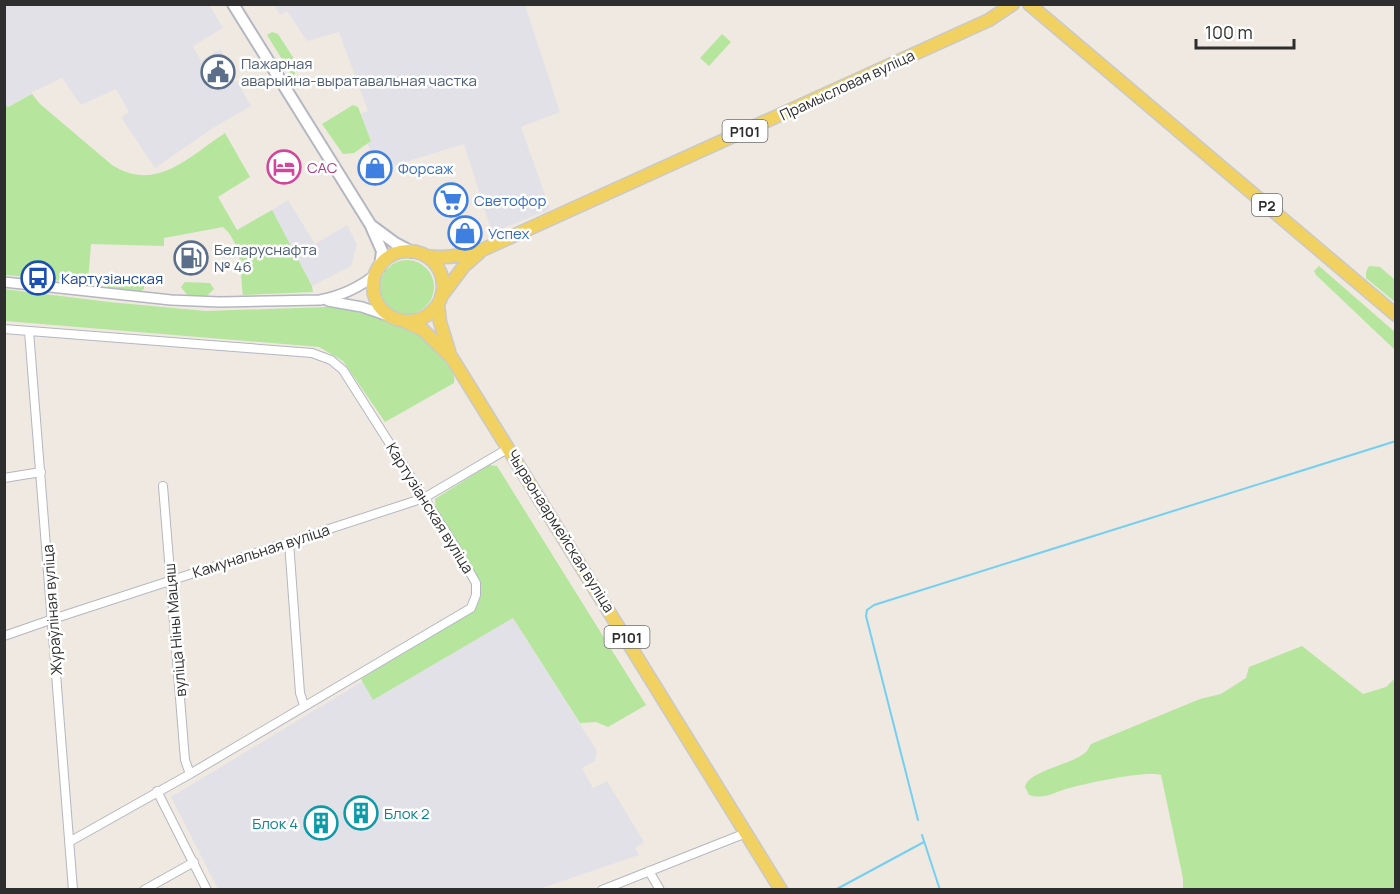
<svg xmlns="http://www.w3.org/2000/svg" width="1400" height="894" viewBox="0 0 1400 894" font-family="Manrope,sans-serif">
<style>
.industrial{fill:#e3e1e8}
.green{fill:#b6e59e}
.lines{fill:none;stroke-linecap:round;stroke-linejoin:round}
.stream{stroke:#75cff0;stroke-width:2}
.minor-casing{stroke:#b4b7c1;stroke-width:10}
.tertiary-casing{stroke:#b4b7c1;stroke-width:12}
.secondary-casing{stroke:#b4b7c1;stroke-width:14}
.primary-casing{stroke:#c9c9c9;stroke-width:15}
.minor{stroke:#fff;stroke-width:8}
.tertiary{stroke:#fff;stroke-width:9}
.secondary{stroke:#fff;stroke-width:10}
.primary{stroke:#f2d163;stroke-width:12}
.labels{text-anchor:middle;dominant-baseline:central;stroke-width:5;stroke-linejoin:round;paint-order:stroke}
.shield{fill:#fff;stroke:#6d6d6d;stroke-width:1.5}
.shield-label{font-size:14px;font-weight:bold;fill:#2e2e2e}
.service-label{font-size:15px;fill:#4e5e75;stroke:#fff;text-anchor:start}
.street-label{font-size:15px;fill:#2e2e2e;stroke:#fff}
.hotel-label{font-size:15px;fill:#b23c85;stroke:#fff;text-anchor:start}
.shop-label{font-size:15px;fill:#366cbe;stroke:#fff;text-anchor:start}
.transit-label{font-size:15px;fill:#164399;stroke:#fff;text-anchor:start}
.culture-label{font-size:15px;fill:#0d838f;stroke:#fff;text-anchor:start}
</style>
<rect width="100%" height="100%" fill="#efe9e1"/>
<path class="industrial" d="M 209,4 L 223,28 L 193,46 L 201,61 L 220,49 L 227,60 L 223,63 L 235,82 L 237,81 L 251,106 L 213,128 L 155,168 L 121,117 L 129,112 L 116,89 L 81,105 L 62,78 L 32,92 L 32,94 L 7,107 L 5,105 L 5,5 Z
M 274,5 L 525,5 L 560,112 L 521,127 L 550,209 L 492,233 L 464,144 L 373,172 L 369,158 L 364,153 L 370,149 L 367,143 L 371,141 L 361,113 L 368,111 L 339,32 L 307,41 L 287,11 L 280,15 Z
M 288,200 L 315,244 L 347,225 L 357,245 L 351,266 L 312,286 L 272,210 Z
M 513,618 L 597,751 L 595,761 L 582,768 L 593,788 L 607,781 L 644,842 L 635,848 L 639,855 L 539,889 L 218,889 L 171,797 L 363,681 L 373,700 Z"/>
<path class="green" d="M 272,32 L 278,34 L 298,65 L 294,69 L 295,74 L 293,77 L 267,35 Z
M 722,34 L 731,42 L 709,66 L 700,58 Z
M 32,94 L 40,104 L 112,165 C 157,193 188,157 225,133 L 250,177 L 218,197 L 237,230 L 272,210 L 312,286 L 313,292 L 243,295 C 240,272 242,243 223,227 L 164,238 L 164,246 L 91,244 L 88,283 L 51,280 L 50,273 L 29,272 L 27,277 L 5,275 L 5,105 L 8,107 Z
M 353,105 L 358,107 L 371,141 L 354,153 L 343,154 L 322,124 Z
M380 287a27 27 0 1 1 54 0a27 27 0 1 1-54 0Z
M 1319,266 L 1395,332 L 1395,350 L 1316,275 L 1314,271 Z
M 1369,266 L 1380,267 L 1395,280 L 1395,302 L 1366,278 L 1366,272 Z
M 108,277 L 138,279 L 144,283 L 144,289 L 139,293 L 105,290 L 103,282 Z
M 185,282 L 210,283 L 214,289 L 206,297 L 188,296 L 181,287 Z
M 4,289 L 109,302 L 206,311 L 327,307 C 349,309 400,320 417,332 C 427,339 435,350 443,359 C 449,367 456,373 454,383 L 385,422 L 343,361 L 319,347 L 5,321 Z
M 489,465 L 497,466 L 646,705 L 608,727 L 596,722 L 580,723 L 513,618 L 373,700 L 361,679 L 473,611 C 480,602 482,595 481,584 L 436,512 L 435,499 Z
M 1302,646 L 1363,694 L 1386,687 L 1395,678 L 1395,889 L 1183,889 L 1183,878 L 1161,775 C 1146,770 1087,783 1069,788 C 1054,792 1045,800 1029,795 L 1025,787 C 1029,770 1072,765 1086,752 C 1088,750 1089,747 1091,744 L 1200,699 L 1221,694 L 1246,678 L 1249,667 Z"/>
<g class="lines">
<path class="stream" d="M 918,820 L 866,616 L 867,610 L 874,605 L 1396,441
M 922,835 L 940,890
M 835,890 L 924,842"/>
<defs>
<path id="minor" d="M 4,329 L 312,353 L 331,360 L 343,370 L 456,548 L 476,583 L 476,595 L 471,608 L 190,774 L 69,842
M 29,331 L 73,890
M 4,478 L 41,472
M 163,486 L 185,760 L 190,774
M 289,542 L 300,693 L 304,705
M 4,636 L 53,619 L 424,498 L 509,448
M 157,791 L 207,890
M 649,871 L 660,890
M 144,890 L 194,862
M 602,890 L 746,833"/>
<path id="tertiary" d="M 4,282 L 171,300 L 220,302 L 320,300 C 341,296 359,288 376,274
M 328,301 L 362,307 L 391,317"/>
<path id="secondary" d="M 233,4 L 370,224 L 382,251 L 380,267
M 372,226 L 395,243 L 412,252"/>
<path id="primary" d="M 1029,4 L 1396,315
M373 286a35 35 0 1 1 70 0a35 35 0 1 1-70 0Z
M 426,256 C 446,259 463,256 482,250 L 989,20 L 1013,4
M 443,294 L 464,266 L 480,252
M 438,305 L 440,322 L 449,351
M 404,321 L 423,330 L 452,358 L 781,890"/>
</defs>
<use href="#minor" class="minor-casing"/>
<use href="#tertiary" class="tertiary-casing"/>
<use href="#secondary" class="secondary-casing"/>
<use href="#primary" class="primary-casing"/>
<use href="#minor" class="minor"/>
<use href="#tertiary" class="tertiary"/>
<use href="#secondary" class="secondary"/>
<use href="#primary" class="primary"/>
</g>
<defs>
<symbol id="civic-ring" viewBox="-11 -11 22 22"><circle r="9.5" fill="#fff" stroke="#5c6f8a" stroke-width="1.5"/><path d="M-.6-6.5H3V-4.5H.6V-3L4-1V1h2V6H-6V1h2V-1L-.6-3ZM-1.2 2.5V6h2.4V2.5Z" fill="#5c6f8a"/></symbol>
<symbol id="hotel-ring" viewBox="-11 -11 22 22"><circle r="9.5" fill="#fff" stroke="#d1479c" stroke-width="1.5"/><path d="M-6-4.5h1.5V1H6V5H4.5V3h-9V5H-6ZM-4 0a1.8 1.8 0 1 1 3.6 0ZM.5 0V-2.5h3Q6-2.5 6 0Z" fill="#d1479c"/></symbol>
<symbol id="shop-ring" viewBox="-11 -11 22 22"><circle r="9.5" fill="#fff" stroke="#3f7fe0" stroke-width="1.5"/><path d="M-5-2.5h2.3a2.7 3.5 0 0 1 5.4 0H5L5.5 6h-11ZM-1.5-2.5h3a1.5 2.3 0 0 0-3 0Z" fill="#3f7fe0"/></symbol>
<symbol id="supermarket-ring" viewBox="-11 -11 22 22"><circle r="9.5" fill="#fff" stroke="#3f7fe0" stroke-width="1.5"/><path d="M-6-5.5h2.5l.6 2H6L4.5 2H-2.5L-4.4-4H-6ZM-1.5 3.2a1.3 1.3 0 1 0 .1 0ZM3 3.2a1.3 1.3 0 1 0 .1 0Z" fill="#3f7fe0"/></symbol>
<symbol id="fuel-ring" viewBox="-11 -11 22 22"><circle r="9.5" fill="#fff" stroke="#5c6f8a" stroke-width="1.5"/><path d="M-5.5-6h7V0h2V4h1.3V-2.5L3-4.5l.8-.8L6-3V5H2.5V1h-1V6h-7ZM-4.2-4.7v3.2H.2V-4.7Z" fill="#5c6f8a"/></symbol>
<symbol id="bus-ring" viewBox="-11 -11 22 22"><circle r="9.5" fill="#fff" stroke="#1a4fb4" stroke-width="1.5"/><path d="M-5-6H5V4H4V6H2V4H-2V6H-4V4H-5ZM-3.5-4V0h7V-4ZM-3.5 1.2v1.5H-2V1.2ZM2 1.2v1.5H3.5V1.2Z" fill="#1a4fb4"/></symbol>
<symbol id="building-ring" viewBox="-11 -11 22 22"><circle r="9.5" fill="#fff" stroke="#0f9aa8" stroke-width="1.5"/><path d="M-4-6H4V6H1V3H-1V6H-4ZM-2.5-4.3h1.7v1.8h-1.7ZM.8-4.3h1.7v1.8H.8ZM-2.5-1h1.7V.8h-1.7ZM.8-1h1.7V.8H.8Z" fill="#0f9aa8"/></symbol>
</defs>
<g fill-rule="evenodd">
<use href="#civic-ring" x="199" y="53" width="38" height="38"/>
<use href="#hotel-ring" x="265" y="148" width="38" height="38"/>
<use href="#shop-ring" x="356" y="149" width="38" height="38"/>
<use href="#supermarket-ring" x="432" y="181" width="38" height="38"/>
<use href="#shop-ring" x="446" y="214" width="38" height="38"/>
<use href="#fuel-ring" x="172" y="239" width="38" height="38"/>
<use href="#bus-ring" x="19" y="259" width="38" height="38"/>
<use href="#building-ring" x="342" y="794" width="38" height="38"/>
<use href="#building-ring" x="302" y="804" width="38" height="38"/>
</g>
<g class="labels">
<g class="shield">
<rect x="722.5" y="120" width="45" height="22" rx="4.5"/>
<rect x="1252" y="194" width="30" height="22" rx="4.5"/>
<rect x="604.5" y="626" width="45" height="22" rx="4.5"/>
</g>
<g class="shield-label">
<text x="745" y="131">Р101</text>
<text x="1267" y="205">Р2</text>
<text x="627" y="637">Р101</text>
</g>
<g class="service-label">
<text x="241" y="63">Пажарная<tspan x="241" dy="17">аварыйна-выратавальная частка</tspan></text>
<text x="214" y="249">Беларуснафта<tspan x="214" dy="17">№ 46</tspan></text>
</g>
<g class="street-label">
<text transform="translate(847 85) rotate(-25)">Прамысловая вуліца</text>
<text transform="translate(430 508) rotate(58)">Картузіанская вуліца</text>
<text transform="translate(561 531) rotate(58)">Чырвонаармейская вуліца</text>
<text transform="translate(261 551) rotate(-18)">Камунальная вуліца</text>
<text transform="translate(52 610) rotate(-94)">Жураўліная вуліца</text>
<text transform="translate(175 630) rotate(-95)">вуліца Ніны Мацяш</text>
</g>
<g class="hotel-label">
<text x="307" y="167">САС</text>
</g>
<g class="shop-label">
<text x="398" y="168">Форсаж</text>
<text x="474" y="200">Светофор</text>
<text x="488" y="233">Успех</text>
</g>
<g class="transit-label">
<text x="61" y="278">Картузіанская</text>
</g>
<g class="culture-label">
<text x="384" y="813">Блок 2</text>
<text x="298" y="823" text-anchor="end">Блок 4</text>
</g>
</g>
<rect width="1400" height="894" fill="none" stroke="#2e2e2e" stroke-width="12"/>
<path d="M1196 39v9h98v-9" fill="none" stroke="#2e2e2e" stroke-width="3"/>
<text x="1205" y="39" font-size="18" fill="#2e2e2e" stroke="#ffffff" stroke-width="4.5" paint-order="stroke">100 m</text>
</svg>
